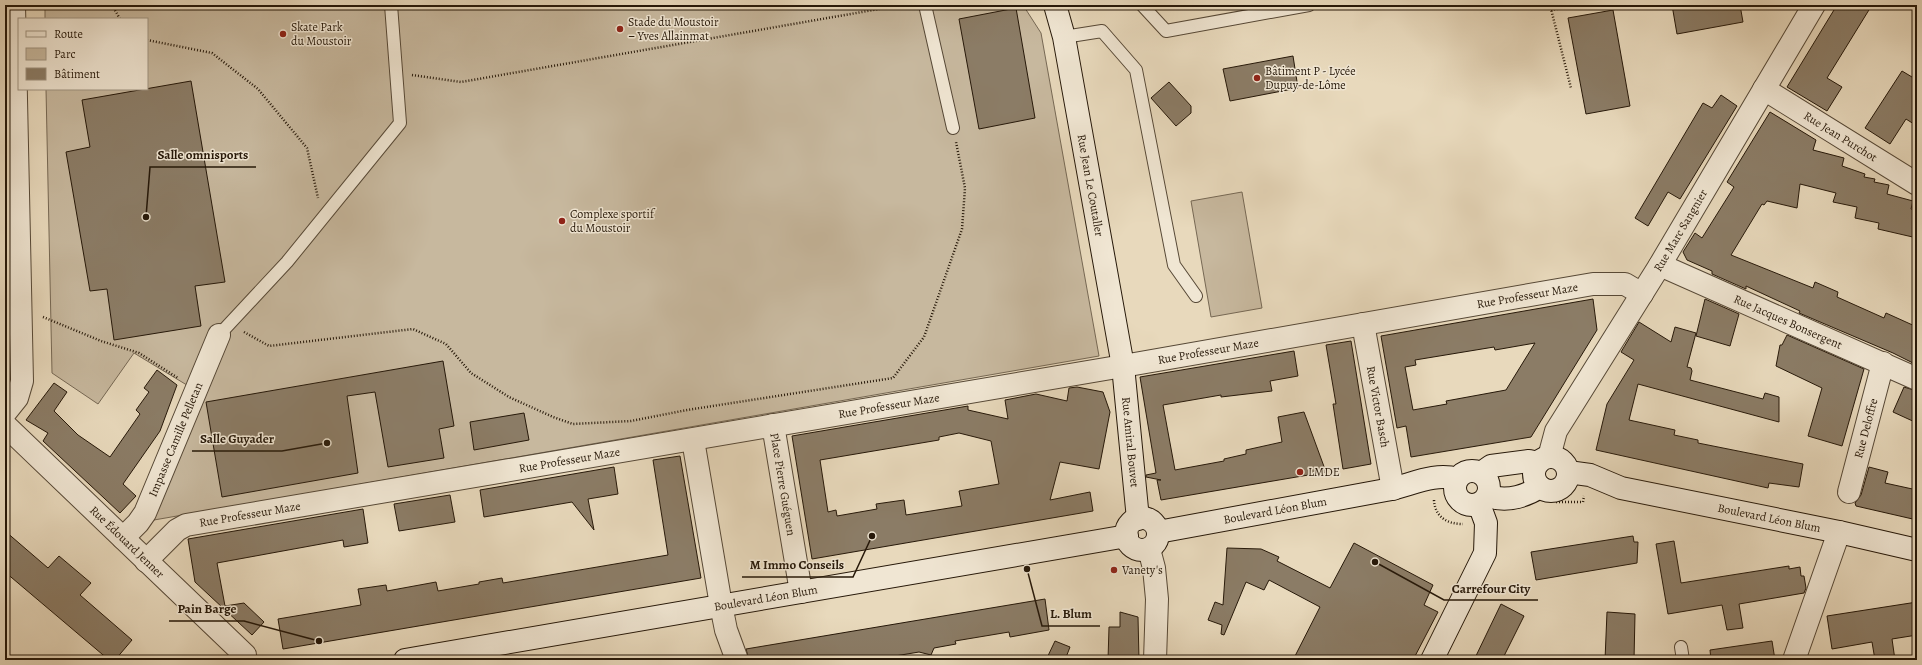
<svg xmlns="http://www.w3.org/2000/svg" width="1922" height="665" viewBox="0 0 1922 665" font-family="Alegreya,serif">
<style>
.green{fill:#c7b89e;stroke:#766854}
.building{fill:#8b7c66;stroke:#261809;fill-rule:evenodd}
.lines{fill:none;stroke-linecap:round;stroke-linejoin:round}
.lane-casing{stroke:#564836;stroke-width:14}
.street-casing{stroke:#564836;stroke-width:24}
.secondary-casing{stroke:#261809;stroke-width:24}
.path{stroke:#261809;stroke-width:2.5;stroke-dasharray:1 2;stroke-linecap:butt}
.lane{stroke:#f0e6d3;stroke-width:12}
.street{stroke:#f0e6d3;stroke-width:22}
.secondary{stroke:#f0e6d3;stroke-width:22}
.poi-dot{fill:#8f2418;stroke:#f0e6d3;stroke-width:1.5}
.labels{text-anchor:middle;dominant-baseline:central;stroke-width:3;stroke-linejoin:round;paint-order:stroke}
.poi-label{font-size:12px;fill:#261809;stroke:#f0e6d3;text-anchor:start}
.street-label{font-size:12px;fill:#261809;stroke:#f0e6d3}
.leader{fill:none;stroke:#261809;stroke-width:1.5}
.callout-dot{fill:#261809;stroke:#f0e6d3;stroke-width:1.5}
.callout-label{font-size:13px;text-anchor:middle;font-weight:bold;fill:#261809;stroke:#f0e6d3;stroke-width:3;stroke-linejoin:round;paint-order:stroke}
</style>
<rect width="100%" height="100%" fill="#e8d9bc"/>
<filter id="stains"><feTurbulence type="fractalNoise" baseFrequency=".005" numOctaves="4"/><feColorMatrix values="0 0 0 0 .2 0 0 0 0 .09 0 0 0 0 .02 0 0 0 .5 -.17"/></filter>
<radialGradient id="worn" r=".72"><stop offset=".6" stop-color="#630" stop-opacity="0"/><stop offset="1" stop-color="#630" stop-opacity=".3"/></radialGradient>
<path class="green" d="M 45,5 L 1023,5 L 1041,33 L 1099,356 L 154,520 L 200,393 L 134,353 L 98,404 L 52,373 L 46,89 L 147,89 L 147,19 L 45,19 Z
M 1242,192 L 1262,308 L 1211,317 L 1191,201 Z"/>
<path class="building" d="M 1672,5 L 1740,5 L 1743,22 L 1677,34 Z
M 1837,5 L 1872,5 L 1827,78 L 1842,87 L 1827,111 L 1787,87 Z
M 1016,8 L 1035,118 L 979,129 L 959,19 Z
M 1613,10 L 1630,106 L 1586,114 L 1568,18 Z
M 1293,56 L 1298,88 L 1230,101 L 1223,69 Z
M 1902,71 L 1917,80 L 1917,126 L 1906,119 L 1890,144 L 1865,128 Z
M 191,81 L 225,282 L 195,286 L 201,326 L 114,340 L 107,289 L 90,291 L 66,152 L 90,147 L 82,100 Z
M 1169,82 L 1191,106 L 1191,113 L 1176,126 L 1151,98 Z
M 1721,95 L 1737,106 L 1680,199 L 1668,192 L 1648,226 L 1635,218 L 1703,103 L 1712,108 Z
M 1770,112 L 1816,140 L 1813,150 L 1844,158 L 1842,166 L 1865,174 L 1864,177 L 1875,179 L 1874,182 L 1889,185 L 1887,194 L 1913,201 L 1911,209 L 1917,211 L 1917,238 L 1878,229 L 1879,223 L 1855,218 L 1857,207 L 1833,202 L 1836,193 L 1800,184 L 1797,208 L 1767,201 L 1764,205 L 1762,204 L 1731,255 L 1813,288 L 1815,282 L 1838,292 L 1837,297 L 1884,318 L 1886,313 L 1917,327 L 1917,365 L 1893,353 L 1799,313 L 1800,311 L 1746,286 L 1746,289 L 1712,274 L 1712,271 L 1687,260 L 1683,252 L 1695,233 L 1702,238 L 1734,187 L 1727,182 Z
M 1593,299 L 1597,330 L 1531,437 L 1411,457 L 1406,426 L 1397,428 L 1381,336 ZM 1535,343 L 1506,390 L 1446,401 L 1447,404 L 1413,410 L 1405,367 L 1416,365 L 1415,360 L 1494,347 L 1495,350 Z
M 1705,299 L 1739,314 L 1730,346 L 1696,336 Z
M 1639,322 L 1671,342 L 1675,327 L 1696,333 L 1687,367 L 1691,368 L 1692,371 L 1690,380 L 1763,399 L 1765,393 L 1779,397 L 1779,422 L 1638,384 L 1629,420 L 1675,430 L 1674,435 L 1698,440 L 1698,443 L 1803,464 L 1799,487 L 1769,483 L 1768,488 L 1596,450 L 1607,404 L 1634,360 L 1621,352 Z
M 1787,335 L 1864,369 L 1842,446 L 1808,436 L 1822,388 L 1776,366 L 1780,345 L 1782,345 Z
M 1351,341 L 1371,464 L 1343,469 L 1333,404 L 1336,404 L 1326,345 Z
M 1294,351 L 1298,376 L 1270,381 L 1272,391 L 1221,397 L 1221,395 L 1163,405 L 1175,470 L 1224,461 L 1224,459 L 1246,454 L 1246,450 L 1282,442 L 1278,417 L 1304,412 L 1326,472 L 1161,500 L 1157,480 L 1161,480 L 1146,477 L 1146,475 L 1156,473 L 1140,377 Z
M 443,361 L 454,426 L 439,429 L 444,458 L 388,467 L 375,392 L 347,396 L 358,473 L 222,497 L 206,402 Z
M 157,370 L 177,385 L 160,431 L 123,484 L 136,496 L 120,513 L 43,441 L 48,433 L 26,420 L 54,383 L 67,392 L 54,411 L 78,435 L 110,457 L 140,414 L 136,410 L 149,392 L 144,388 Z
M 1077,387 L 1103,392 L 1110,412 L 1099,469 L 1060,462 L 1050,500 L 1090,492 L 1093,511 L 812,559 L 792,436 L 968,406 L 968,410 L 1008,419 L 1005,400 L 1036,394 L 1067,401 L 1069,388 ZM 959,433 L 991,441 L 999,484 L 959,491 L 962,506 L 906,515 L 904,500 L 876,504 L 877,509 L 837,516 L 836,510 L 828,512 L 820,460 L 939,440 L 939,437 Z
M 1904,387 L 1917,391 L 1917,423 L 1893,412 Z
M 524,413 L 529,440 L 474,450 L 470,422 Z
M 680,456 L 701,578 L 283,649 L 278,619 L 361,605 L 358,589 L 386,585 L 387,591 L 436,582 L 438,591 L 479,584 L 479,582 L 502,578 L 503,583 L 668,555 L 653,460 Z
M 614,467 L 618,494 L 588,499 L 594,530 L 572,502 L 484,517 L 480,490 Z
M 1869,467 L 1888,472 L 1885,483 L 1917,490 L 1917,520 L 1856,506 L 1855,503 L 1861,495 Z
M 450,495 L 455,522 L 399,531 L 394,504 Z
M 363,509 L 368,543 L 344,547 L 343,540 L 217,563 L 225,606 L 244,603 L 264,622 L 252,635 L 195,582 L 188,539 Z
M 5,531 L 48,568 L 59,556 L 91,583 L 80,595 L 132,640 L 115,660 L 109,660 L 5,572 Z
M 1633,536 L 1634,542 L 1638,542 L 1637,563 L 1536,580 L 1531,552 Z
M 1674,541 L 1681,583 L 1789,566 L 1789,569 L 1800,567 L 1801,576 L 1804,576 L 1806,588 L 1804,593 L 1739,604 L 1743,628 L 1727,630 L 1722,605 L 1668,614 L 1656,544 Z
M 1354,543 L 1433,585 L 1424,605 L 1438,612 L 1413,660 L 1293,660 L 1320,607 L 1269,580 L 1264,590 L 1246,582 L 1224,635 L 1221,634 L 1222,625 L 1208,620 L 1215,602 L 1223,605 L 1227,548 L 1261,549 L 1279,557 L 1277,561 L 1330,588 Z
M 1045,599 L 1049,630 L 1010,637 L 1009,632 L 955,641 L 956,644 L 934,648 L 931,655 L 919,652 L 871,660 L 749,660 L 746,649 Z
M 1917,602 L 1917,635 L 1892,639 L 1895,660 L 1875,660 L 1872,642 L 1832,649 L 1827,616 Z
M 1501,604 L 1524,616 L 1502,660 L 1474,660 Z
M 1120,612 L 1138,617 L 1139,660 L 1108,660 L 1109,627 L 1120,627 Z
M 1607,612 L 1635,614 L 1634,660 L 1605,660 Z
M 1055,641 L 1070,647 L 1065,660 L 1046,660 Z
M 1772,641 L 1775,660 L 1711,660 L 1710,650 Z"/>
<g class="lines">
<defs>
<path id="lane" d="M 925,5 L 953,128
M 1142,5 L 1166,31 L 1309,5
M 1064,37 L 1102,31 L 1136,70 L 1174,265 L 1196,296
M 219,335 L 287,262 L 400,123 L 391,5
M 1681,647 L 1683,660"/>
<g id="street">
<path id="s1" d="M 1764,89 L 1917,184"/>
<path id="s2" d="M 1660,265 L 1917,379"/>
<path id="s3" d="M 1363,324 L 1393,489"/>
<path d="M 5,413 L 17,398 L 22,381 L 14,5"/>
<path id="s4" d="M 5,425 L 245,655 L 245,660"/>
<path id="s5" d="M 773,425 L 801,592"/>
<path d="M 693,440 L 721,605 L 726,630 L 737,660"/>
<path id="s6" d="M 1549,457 L 1556,431 L 1660,265 L 1814,5"/>
<path id="s7" d="M 1849,492 L 1883,363"/>
<path id="s8" d="M 123,538 L 138,523 L 145,513 L 219,335"/>
<path d="M 1149,549 L 1154,568 L 1157,599 L 1155,660"/>
<path id="s9" d="M 146,561 L 177,530 L 186,525 L 1123,366 L 1593,284 L 1625,284 L 1642,294"/>
<path d="M 1794,660 L 1839,532"/>
</g>
<g id="secondary">
<path id="s10" d="M 1055,5 L 1064,37 L 1123,366 L 1138,519"/>
<circle cx="1551" cy="474" r="17"/>
<circle cx="1472" cy="488" r="17"/>
<path id="s11" d="M 1568,472 L 1590,475 L 1621,488 L 1839,532 L 1917,550"/>
<path d="M 1481,473 L 1491,466 L 1529,461 L 1538,463"/>
<path d="M 1488,496 C 1506,502 1524,497 1540,487"/>
<circle cx="1142" cy="534" r="16"/>
<path id="s12" d="M 1158,532 C 1234,518 1310,504 1386,490 C 1409,486 1434,472 1457,479"/>
<path id="s13" d="M 405,660 L 1127,536"/>
<path d="M 1432,660 L 1485,553 L 1486,523 L 1479,504"/>
</g>
</defs>
<use href="#lane" class="lane-casing"/>
<use href="#street" class="street-casing"/>
<use href="#secondary" class="secondary-casing"/>
<path class="path" d="M 112,5 L 120,19
M 1550,5 L 1571,88
M 1551,10 L 1582,5
M 147,40 L 212,53 L 258,89 L 307,148 L 318,198
M 412,75 L 461,82 L 902,5
M 43,317 L 101,341 L 139,353 L 178,378
M 244,332 L 269,346 L 413,329 L 446,344 L 471,373 L 509,397 L 553,417 L 573,424 L 631,421 L 687,410 L 893,378 L 924,337 L 962,229 L 965,188 L 956,142
M 1434,500 C 1435,517 1447,524 1463,524
M 1556,502 L 1583,502 L 1584,496"/>
<use href="#lane" class="lane"/>
<use href="#street" class="street"/>
<use href="#secondary" class="secondary"/>
</g>
<g class="poi-dot">
<circle cx="620" cy="29" r="4"/>
<circle cx="283" cy="34" r="4"/>
<circle cx="1257" cy="78" r="4"/>
<circle cx="562" cy="221" r="4"/>
<circle cx="1300" cy="472" r="4"/>
<circle cx="1114" cy="570" r="4"/>
</g>
<g class="labels">
<g class="poi-label">
<text x="628" y="22">Stade du Moustoir<tspan x="628" dy="14">– Yves Allainmat</tspan></text>
<text x="291" y="27">Skate Park<tspan x="291" dy="14">du Moustoir</tspan></text>
<text x="1265" y="71">Bâtiment P - Lycée<tspan x="1265" dy="14">Dupuy-de-Lôme</tspan></text>
<text x="570" y="214">Complexe sportif<tspan x="570" dy="14">du Moustoir</tspan></text>
<text x="1308" y="472">LMDE</text>
<text x="1122" y="570">Vanety's</text>
</g>
<g class="street-label">
<text stroke="none"><textPath href="#s1" startOffset="90">Rue Jean Purchot</textPath></text>
<text stroke="none"><textPath href="#s10" startOffset="184">Rue Jean Le Coutaller</textPath></text>
<text stroke="none"><textPath href="#s6" startOffset="263">Rue Marc Sangnier</textPath></text>
<text stroke="none"><textPath href="#s9" startOffset="1415">Rue Professeur Maze</textPath></text>
<text stroke="none"><textPath href="#s2" startOffset="140">Rue Jacques Bonsergent</textPath></text>
<text stroke="none"><textPath href="#s9" startOffset="1091">Rue Professeur Maze</textPath></text>
<text stroke="none"><textPath href="#s9" startOffset="767">Rue Professeur Maze</textPath></text>
<text stroke="none"><textPath href="#s3" startOffset="84">Rue Victor Basch</textPath></text>
<text stroke="none"><textPath href="#s7" startOffset="66">Rue Deloffre</textPath></text>
<text stroke="none"><textPath href="#s8" startOffset="113">Impasse Camille Pelletan</textPath></text>
<text stroke="none"><textPath href="#s10" startOffset="444">Rue Amiral Bouvet</textPath></text>
<text stroke="none"><textPath href="#s9" startOffset="443">Rue Professeur Maze</textPath></text>
<text stroke="none"><textPath href="#s5" startOffset="60">Place Pierre Guéguen</textPath></text>
<text stroke="none"><textPath href="#s12" startOffset="119">Boulevard Léon Blum</textPath></text>
<text stroke="none"><textPath href="#s9" startOffset="119">Rue Professeur Maze</textPath></text>
<text stroke="none"><textPath href="#s11" startOffset="207">Boulevard Léon Blum</textPath></text>
<text stroke="none"><textPath href="#s4" startOffset="169">Rue Édouard Jenner</textPath></text>
<text stroke="none"><textPath href="#s13" startOffset="366">Boulevard Léon Blum</textPath></text>
</g>
</g>
<path class="leader" d="M146 217L150 167H256M327 443L282 451H192M872 536L853 577H742M1375 562L1444 600H1538M319 641L244 621H169M1027 569L1042 626H1100"/>
<g class="callout-dot">
<circle cx="146" cy="217" r="4"/>
<circle cx="327" cy="443" r="4"/>
<circle cx="872" cy="536" r="4"/>
<circle cx="1375" cy="562" r="4"/>
<circle cx="319" cy="641" r="4"/>
<circle cx="1027" cy="569" r="4"/>
</g>
<g class="callout-label">
<text x="203" y="159">Salle omnisports</text>
<text x="237" y="443">Salle Guyader</text>
<text x="797" y="569">M Immo Conseils</text>
<text x="1491" y="593">Carrefour City</text>
<text x="207" y="613">Pain Barge</text>
<text x="1071" y="618">L. Blum</text>
</g>
<rect width="1922" height="665" fill="none" stroke="#e8d9bc" stroke-width="20"/>
<rect x="6" y="6" width="1910" height="653" fill="none" stroke="#261809" stroke-width="2"/>
<rect x="10" y="10" width="1902" height="645" fill="none" stroke="#261809"/>
<rect x="18" y="18" width="130" height="72" fill="#f0e6d3" stroke="#9f9482"/>
<rect x="26" y="31" width="20" height="6" fill="#f0e6d3" stroke="#9f9482"/>
<text x="54" y="38" font-size="12" fill="#261809">Route</text>
<rect x="26" y="48" width="20" height="12" fill="#c7b89e" stroke="#9f9482"/>
<text x="54" y="58" font-size="12" fill="#261809">Parc</text>
<rect x="26" y="68" width="20" height="12" fill="#8b7c66" stroke="#9f9482"/>
<text x="54" y="78" font-size="12" fill="#261809">Bâtiment</text>
<rect width="100%" height="100%" filter="url(#stains)"/>
<rect width="100%" height="100%" fill="url(#worn)"/>
</svg>
